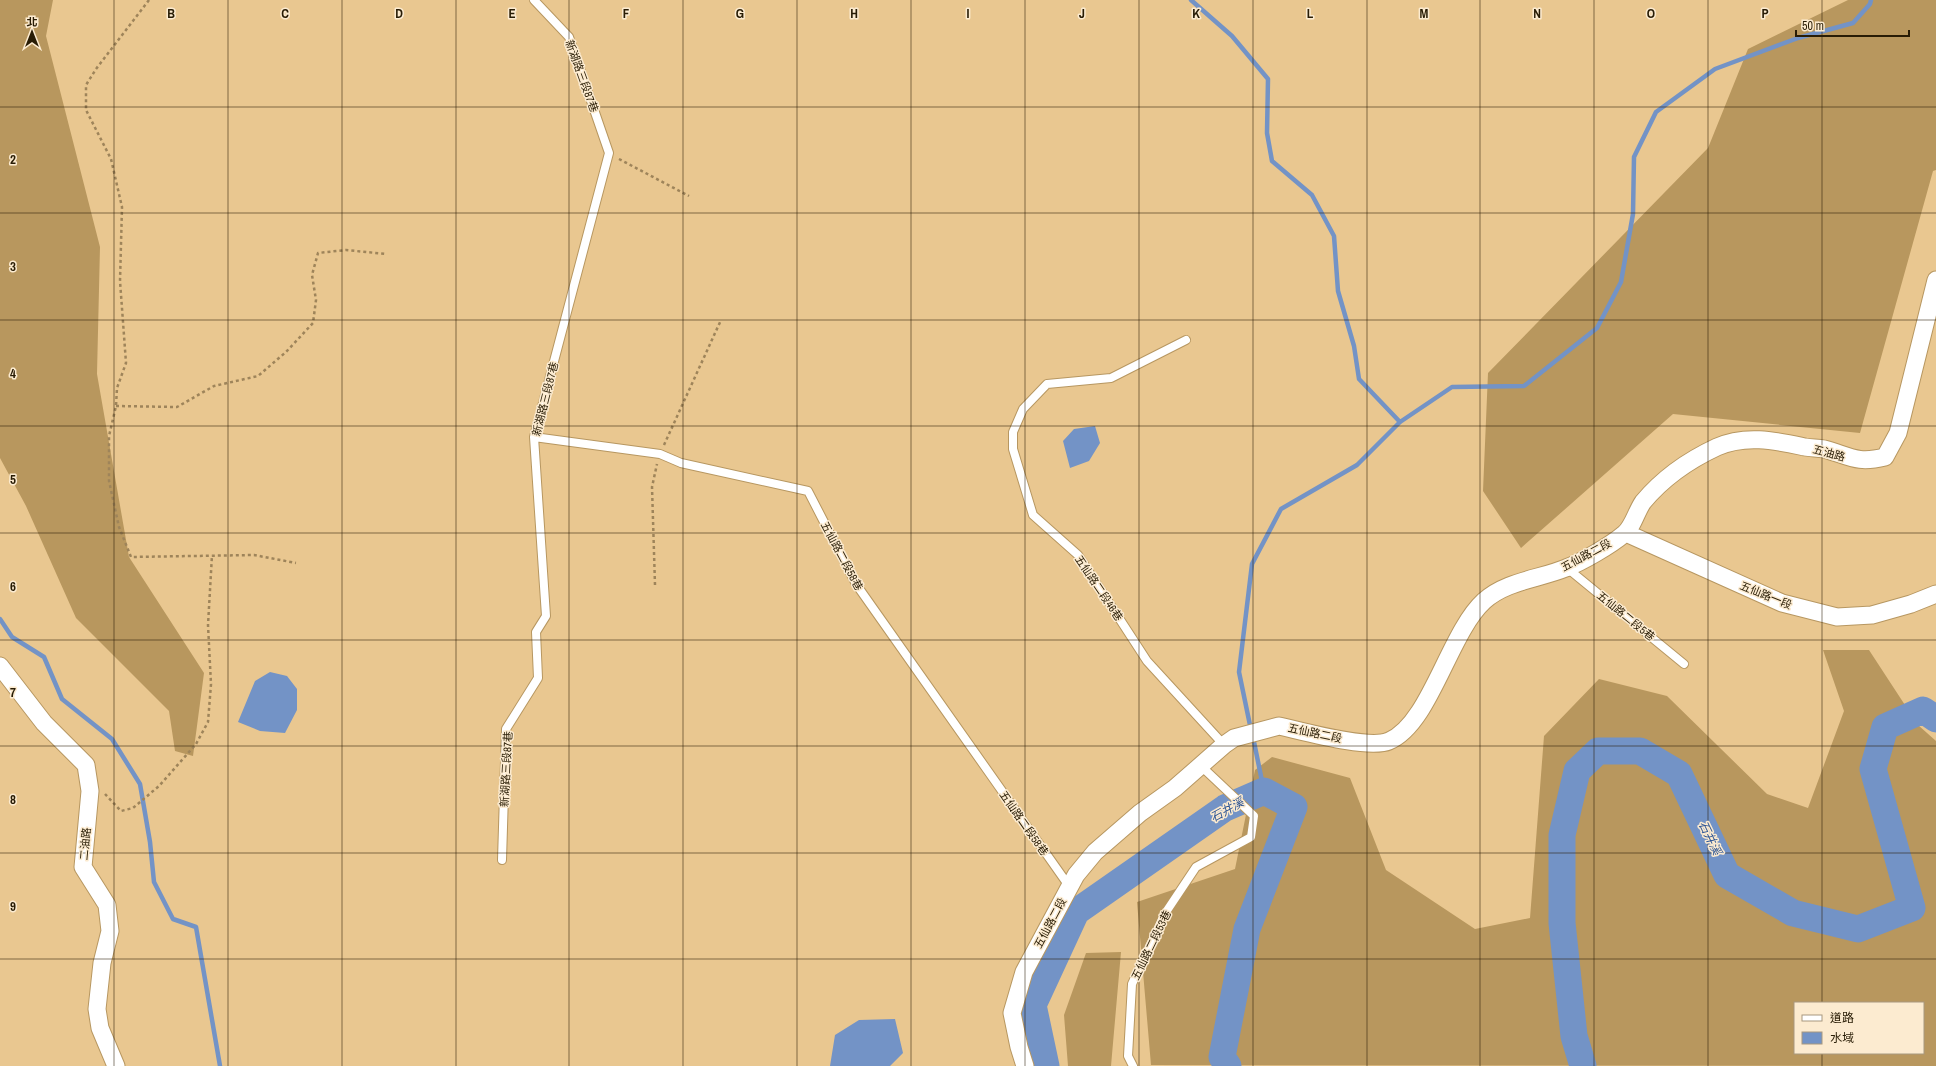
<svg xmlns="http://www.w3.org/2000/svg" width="1936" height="1066" viewBox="0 0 1936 1066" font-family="'Archivo Narrow','Noto Sans TC',sans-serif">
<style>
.forest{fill:#b8975e;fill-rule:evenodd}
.water{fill:#7393c6}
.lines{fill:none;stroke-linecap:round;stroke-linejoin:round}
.stream{stroke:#7393c6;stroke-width:4.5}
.river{stroke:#7393c6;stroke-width:27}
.lane-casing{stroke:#b79761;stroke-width:10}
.street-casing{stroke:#b79761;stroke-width:19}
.path{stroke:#9e845a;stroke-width:2.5;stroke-dasharray:3 3;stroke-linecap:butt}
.lane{stroke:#fff;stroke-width:8}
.street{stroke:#fff;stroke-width:17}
.grid{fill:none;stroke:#281c05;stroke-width:1;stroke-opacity:0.55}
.labels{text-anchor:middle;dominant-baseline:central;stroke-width:3;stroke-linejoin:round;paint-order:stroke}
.street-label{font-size:11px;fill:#281c05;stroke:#fcebd0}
.water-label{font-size:12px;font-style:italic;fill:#2d5595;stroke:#fcebd0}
.grid-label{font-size:13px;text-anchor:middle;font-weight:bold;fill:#281c05;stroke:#fcebd0;stroke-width:3;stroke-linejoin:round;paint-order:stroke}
</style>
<rect width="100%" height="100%" fill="#e9c790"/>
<path class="forest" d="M 0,0 L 53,0 L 46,36 L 100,247 L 97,374 L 129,557 L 204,673 L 193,756 L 175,751 L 169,711 L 76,618 L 26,506 L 0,458 Z
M 1848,0 L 1936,0 L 1936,170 L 1933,171 L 1860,433 L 1673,414 L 1521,548 L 1483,491 L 1488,373 L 1708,148 L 1748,49 Z
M 1823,650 L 1869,650 L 1918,725 L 1936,741 L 1936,1066 L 1151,1065 L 1137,902 L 1235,869 L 1255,770 L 1272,757 L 1350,778 L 1386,870 L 1475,929 L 1530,918 L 1544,736 L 1599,679 L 1667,696 L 1767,794 L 1808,808 L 1844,711 ZM 1795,1003 L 1923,1003 L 1923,1053 L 1795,1053 Z
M 1121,952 L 1111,1066 L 1068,1066 L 1064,1015 L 1086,953 Z"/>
<path class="water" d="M 1095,426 L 1100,443 L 1089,461 L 1070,468 L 1063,441 L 1074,429 Z
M 270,672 L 287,676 L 297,689 L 297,710 L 285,733 L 260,731 L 238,722 L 255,681 Z
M 895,1019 L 903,1053 L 890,1066 L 830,1066 L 835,1035 L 859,1020 Z"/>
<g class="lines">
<path class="stream" d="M 1191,0 L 1232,36 L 1268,79 L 1267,133 L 1272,161 L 1312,195 L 1334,236 L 1338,291 L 1354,346 L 1359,379 L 1400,422
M 0,619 L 12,637 L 44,657 L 62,699 L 112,739 L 140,784 L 150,842 L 154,882 L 173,919 L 196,927 L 220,1066
M 1251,730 L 1239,672 L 1252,564 L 1281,509 L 1357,465 L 1400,422 L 1452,387 L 1524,386 L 1597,328 L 1621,282 L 1633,214 L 1634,157 L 1656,112 L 1715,69 L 1798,38 L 1853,23 L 1870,4 L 1871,0
M 1253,737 L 1264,791"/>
<path class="river" d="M 1046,1066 L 1033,1005 L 1076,912 L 1225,808 L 1264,791 L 1294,807 L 1247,929 L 1222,1057 L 1228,1066
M 1583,1066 L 1574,1036 L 1562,923 L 1562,835 L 1577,771 L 1598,751 L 1640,751 L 1679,774 L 1727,875 L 1793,913 L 1858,929 L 1912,908 L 1873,769 L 1885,727 L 1923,710 L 1936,719"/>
<defs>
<path id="lane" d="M 1186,340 L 1111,378 L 1047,384 L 1023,409 L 1013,432 L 1013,449 L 1033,515 L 1078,555 L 1147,661 L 1224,745
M 534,437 L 660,454 L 681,463 L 808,491 L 856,584 L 1069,886
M 1567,568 L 1684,664
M 502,860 L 506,729 L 538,678 L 536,632 L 546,616 L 534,437 L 609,153 L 569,37 L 534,0
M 1133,1066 L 1128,1056 L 1132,984 L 1164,915 L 1196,867 L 1251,837 L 1254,816 L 1201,766"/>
<path id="street" d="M 1626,533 L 1782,603 L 1837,617 L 1872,615 L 1911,604 L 1936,594
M 0,666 L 44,723 L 86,765 L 90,791 L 83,867 L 107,905 L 110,931 L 102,963 L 97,1009 L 100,1028 L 116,1066
M 1025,1066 L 1019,1047 L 1012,1013 L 1024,972 L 1076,875 L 1095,852 L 1140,813 L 1175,788 L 1224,745 L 1234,738 L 1279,726 C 1302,731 1369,750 1389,741 C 1430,724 1449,633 1484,601 C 1506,581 1539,579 1566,568 C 1582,562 1611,545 1624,534 C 1633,527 1636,512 1643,502 C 1663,478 1689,460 1717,447 C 1746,434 1776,441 1805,447 C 1811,448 1818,448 1824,449 C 1850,456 1856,464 1885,457 L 1898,433 L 1936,280"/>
</defs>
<use href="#lane" class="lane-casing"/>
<use href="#street" class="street-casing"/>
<path class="path" d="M 149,0 L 96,69 L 86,85 L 86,110 L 111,159 L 122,207 L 120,281 L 126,363 L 117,388 L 116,406 L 109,436 L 109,481 L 119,527 L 131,557 L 254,555 L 296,563
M 619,159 L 689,196
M 116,406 L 177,407 L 214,386 L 258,376 L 286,352 L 313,323 L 316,300 L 312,275 L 318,253 L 346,250 L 386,254
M 664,445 L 721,320
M 655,585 L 652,487 L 657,464
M 105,794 L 121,811 L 133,808 L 159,786 L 196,744 L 208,722 L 211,684 L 208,625 L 212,555"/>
<use href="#lane" class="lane"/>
<use href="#street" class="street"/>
</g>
<path class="grid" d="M 114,0 L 114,1066M 228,0 L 228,1066M 342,0 L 342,1066M 456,0 L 456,1066M 569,0 L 569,1066M 683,0 L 683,1066M 797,0 L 797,1066M 911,0 L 911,1066M 1025,0 L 1025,1066M 1139,0 L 1139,1066M 1253,0 L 1253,1066M 1367,0 L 1367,1066M 1480,0 L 1480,1066M 1594,0 L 1594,1066M 1708,0 L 1708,1066M 1822,0 L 1822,1003M 0,107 L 1936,107M 0,213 L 1936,213M 0,320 L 1936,320M 0,426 L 1936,426M 0,533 L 1936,533M 0,640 L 1936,640M 0,746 L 1936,746M 0,853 L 1936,853M 0,959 L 1936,959M 1822,1053 L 1822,1066"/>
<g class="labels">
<g class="street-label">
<text transform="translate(582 76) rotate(70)">新湖路三段87巷</text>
<text transform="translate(545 399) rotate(-76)">新湖路三段87巷</text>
<text transform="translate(1829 453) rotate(15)">五油路</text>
<text transform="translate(1586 555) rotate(-28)">五仙路二段</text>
<text transform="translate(842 556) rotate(62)">五仙路二段58巷</text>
<text transform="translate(1099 588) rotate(56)">五仙路二段46巷</text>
<text transform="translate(1766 595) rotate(22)">五仙路一段</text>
<text transform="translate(1626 616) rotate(39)">五仙路二段5巷</text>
<text transform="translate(1315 733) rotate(12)">五仙路二段</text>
<text transform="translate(506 769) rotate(-87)">新湖路三段87巷</text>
<text transform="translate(1024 823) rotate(55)">五仙路二段58巷</text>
<text transform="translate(85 844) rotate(-85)">二油路</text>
<text transform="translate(1050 923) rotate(-62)">五仙路二段</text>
<text transform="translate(1151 945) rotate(-64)">五仙路二段53巷</text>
</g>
<g class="water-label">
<text transform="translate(1227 810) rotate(-29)">石井溪</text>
<text transform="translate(1710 838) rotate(64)">石井溪</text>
</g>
</g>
<g class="grid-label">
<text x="171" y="18">B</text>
<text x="285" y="18">C</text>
<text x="399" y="18">D</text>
<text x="512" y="18">E</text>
<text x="626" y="18">F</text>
<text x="740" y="18">G</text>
<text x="854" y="18">H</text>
<text x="968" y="18">I</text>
<text x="1082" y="18">J</text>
<text x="1196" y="18">K</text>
<text x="1310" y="18">L</text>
<text x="1424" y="18">M</text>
<text x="1537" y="18">N</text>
<text x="1651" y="18">O</text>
<text x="1765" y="18">P</text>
<text x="13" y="164">2</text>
<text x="13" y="271">3</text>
<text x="13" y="378">4</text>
<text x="13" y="484">5</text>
<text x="13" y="591">6</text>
<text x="13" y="697">7</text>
<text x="13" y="804">8</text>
<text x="13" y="911">9</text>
</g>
<rect x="1794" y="1002" width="130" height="52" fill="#fcebd0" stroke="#a7987f"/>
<rect x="1802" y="1015" width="20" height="6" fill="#ffffff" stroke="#a7987f"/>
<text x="1830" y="1022" font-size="12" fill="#281c05">道路</text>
<rect x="1802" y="1032" width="20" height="12" fill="#7393c6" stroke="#a7987f"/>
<text x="1830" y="1042" font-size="12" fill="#281c05">水域</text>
<g transform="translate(32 32)" stroke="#fcebd0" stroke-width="3" paint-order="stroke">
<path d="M0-3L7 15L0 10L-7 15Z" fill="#281c05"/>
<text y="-6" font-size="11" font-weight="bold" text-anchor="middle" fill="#281c05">北</text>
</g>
<path d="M1796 30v6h113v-6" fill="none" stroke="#281c05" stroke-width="2"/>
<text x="1802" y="30" font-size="12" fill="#281c05" stroke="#fcebd0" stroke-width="3" paint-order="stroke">50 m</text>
</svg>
